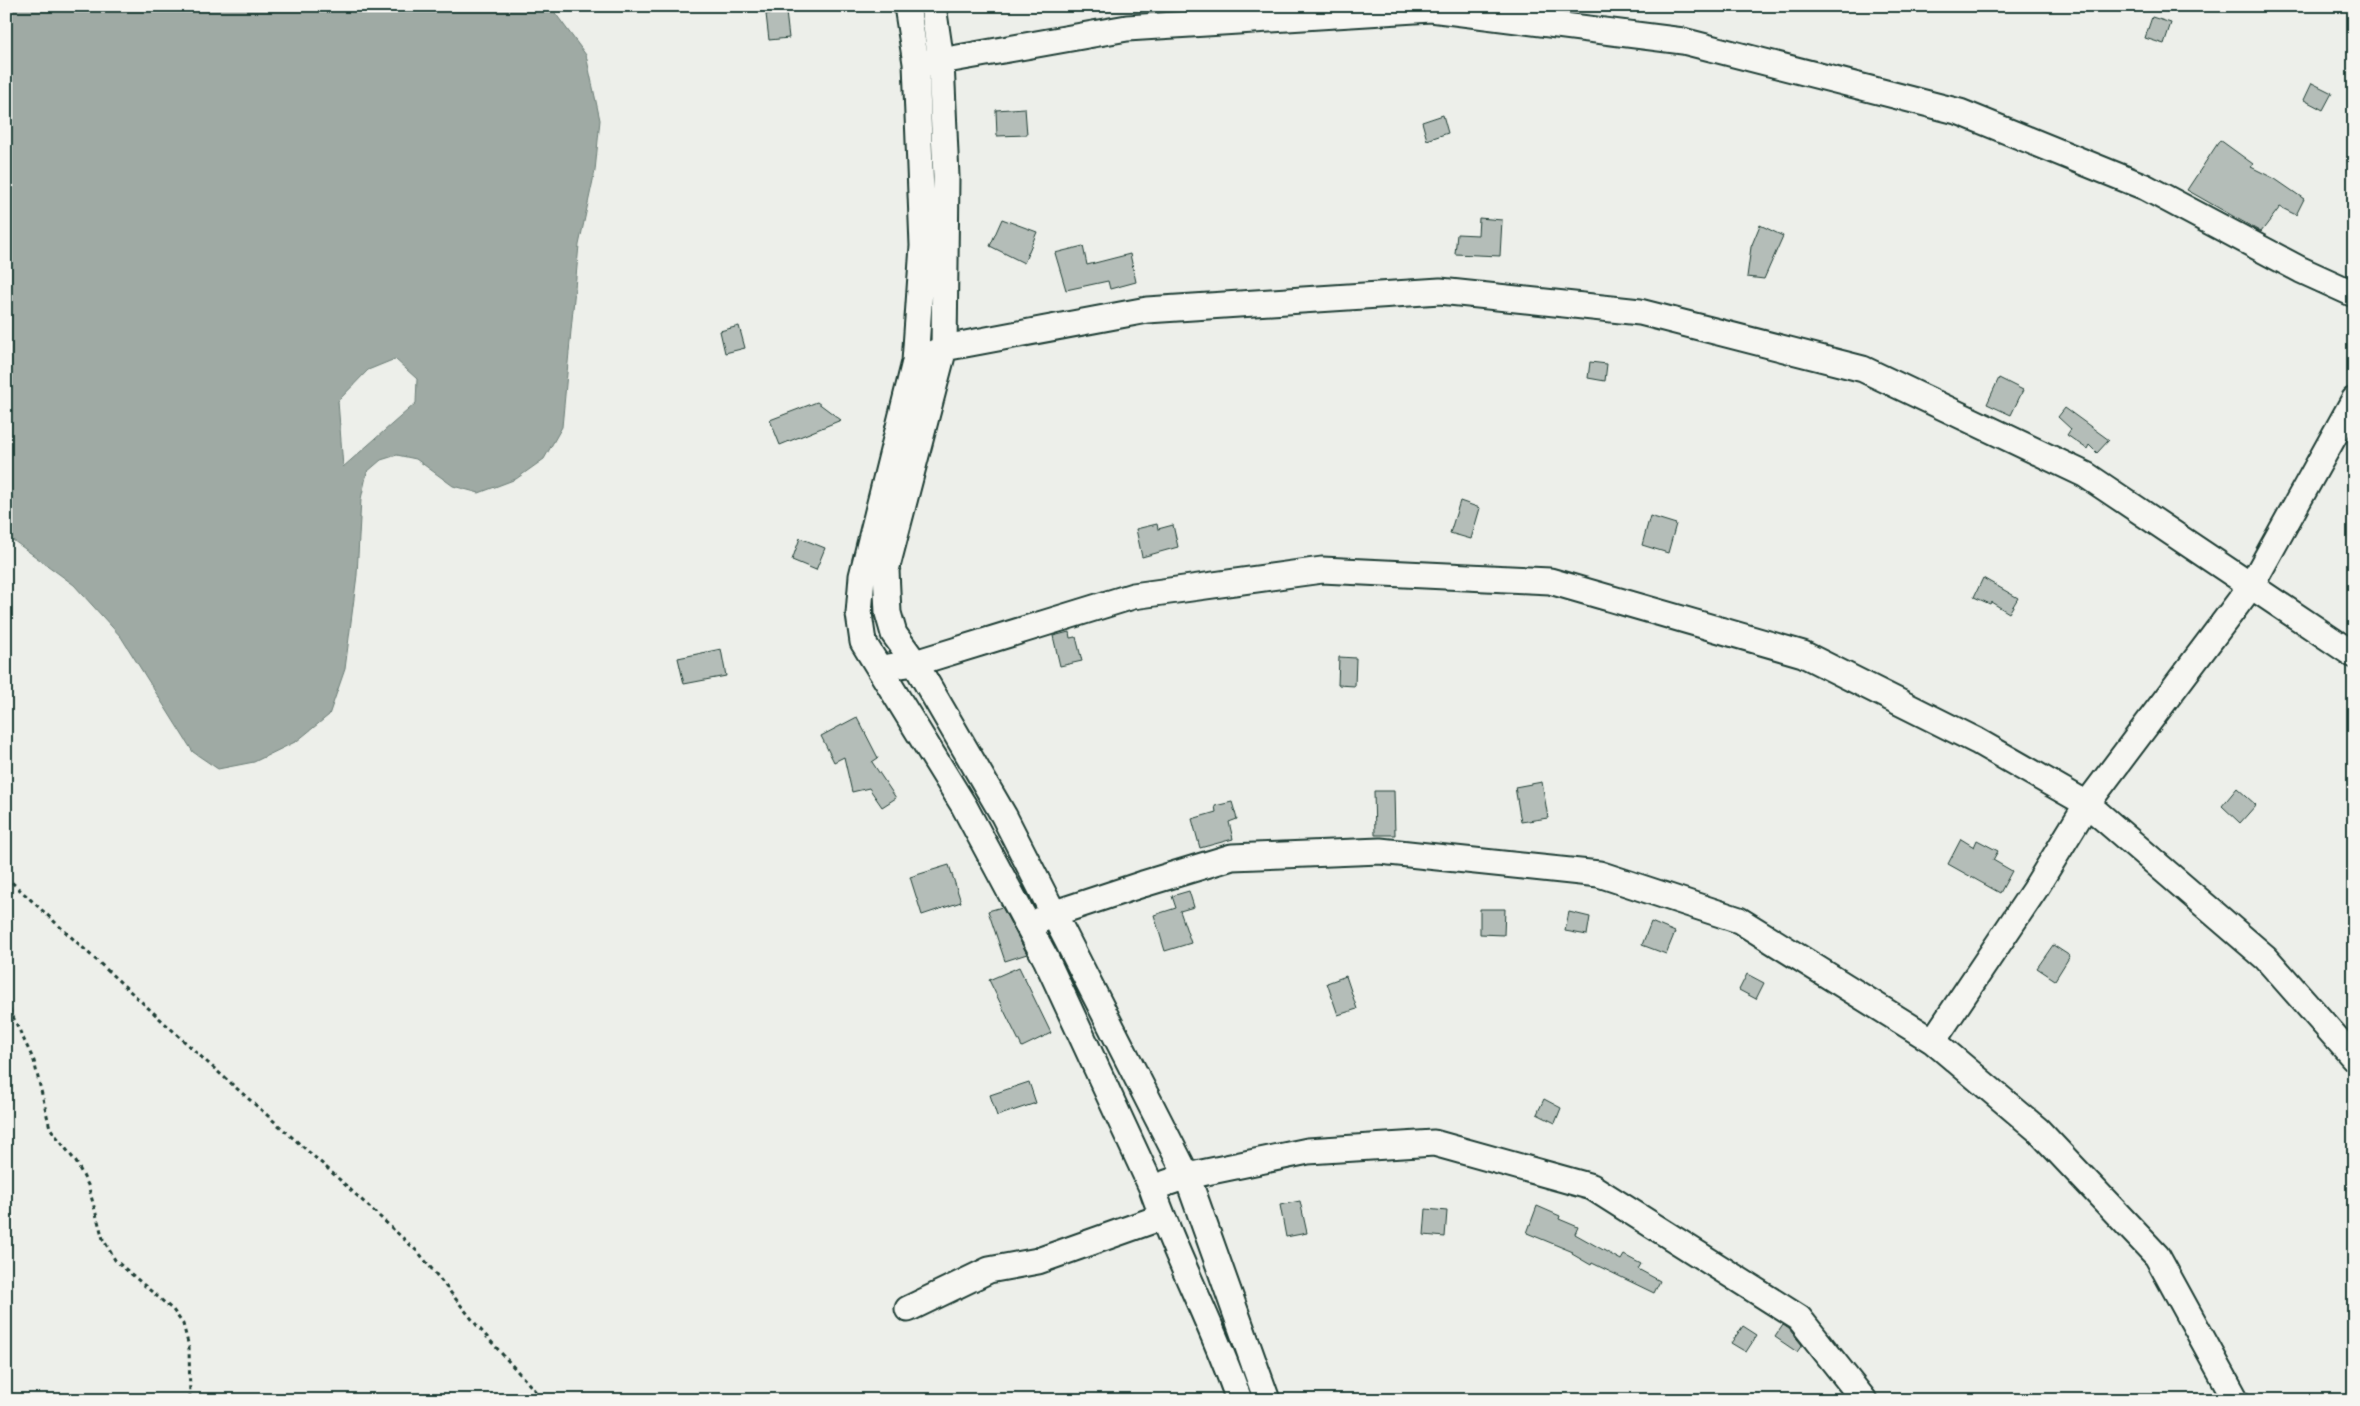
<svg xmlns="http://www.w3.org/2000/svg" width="2360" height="1406" viewBox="0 0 2360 1406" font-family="Dekko,sans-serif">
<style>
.water{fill:#9faaa4;stroke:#6c7e77;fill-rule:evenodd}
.building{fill:#b4bdb8;stroke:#1f3d34}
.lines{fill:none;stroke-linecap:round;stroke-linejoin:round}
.minor-casing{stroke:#1f3d34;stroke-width:29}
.path{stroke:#1f3d34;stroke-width:3;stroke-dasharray:4 4;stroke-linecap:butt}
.minor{stroke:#f6f6f2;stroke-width:25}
</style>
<rect width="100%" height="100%" fill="#edefea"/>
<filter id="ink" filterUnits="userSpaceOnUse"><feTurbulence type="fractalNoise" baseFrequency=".02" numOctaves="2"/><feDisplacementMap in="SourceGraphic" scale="10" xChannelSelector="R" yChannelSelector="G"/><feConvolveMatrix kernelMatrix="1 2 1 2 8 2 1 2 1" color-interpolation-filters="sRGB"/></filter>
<g filter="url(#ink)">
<path class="water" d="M 6,6 L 550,6 L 586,55 L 600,120 L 595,171 L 579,245 L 562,427 L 544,459 L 516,479 L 479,493 L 453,486 L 416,459 L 397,455 L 381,460 L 367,472 L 361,499 L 357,575 L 345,669 L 329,715 L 297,741 L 254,762 L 218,769 L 193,752 L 121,637 L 74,585 L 6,535 ZM 395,359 L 417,379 L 416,403 L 343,467 L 338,401 L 368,370 Z"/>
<path class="building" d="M 786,12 L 789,38 L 769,40 L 766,14 Z
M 2152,17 L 2171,23 L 2164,44 L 2145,38 Z
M 2312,83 L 2332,93 L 2323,110 L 2304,100 Z
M 1025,108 L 1027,135 L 997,136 L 996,110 Z
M 1443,115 L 1448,133 L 1427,140 L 1422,122 Z
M 2220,140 L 2253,164 L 2251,167 L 2275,179 L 2304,199 L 2296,215 L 2280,207 L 2261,232 L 2187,190 Z
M 1479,218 L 1502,220 L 1500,256 L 1455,254 L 1457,234 L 1478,235 Z
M 1002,219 L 1037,232 L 1024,263 L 990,246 Z
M 1760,225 L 1783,236 L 1764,279 L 1747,277 L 1751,247 Z
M 1083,246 L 1087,265 L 1130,254 L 1136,282 L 1110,289 L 1108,281 L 1066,290 L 1055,253 Z
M 739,326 L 745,348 L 725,353 L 720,331 Z
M 1590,362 L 1607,364 L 1605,381 L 1588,378 Z
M 1999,378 L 2023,390 L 2011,415 L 1987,404 Z
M 817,402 L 841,420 L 780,445 L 770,420 Z
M 2065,408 L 2109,440 L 2097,453 L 2089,445 L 2087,449 L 2067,435 L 2071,429 L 2058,417 Z
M 1460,501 L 1480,508 L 1471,539 L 1450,533 Z
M 1650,516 L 1676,524 L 1668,553 L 1642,545 Z
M 1157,524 L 1158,529 L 1173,525 L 1178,547 L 1142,557 L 1136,529 Z
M 800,538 L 825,548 L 816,570 L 792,560 Z
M 1983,578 L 2018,598 L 2009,613 L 1991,602 L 1990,604 L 1974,597 Z
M 1069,632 L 1070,638 L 1076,637 L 1082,661 L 1060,666 L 1053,636 Z
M 721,649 L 726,676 L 684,684 L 678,658 Z
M 1339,657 L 1356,658 L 1355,686 L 1338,685 Z
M 857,717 L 878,758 L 872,762 L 896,798 L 882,807 L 869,788 L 852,792 L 844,757 L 834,762 L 821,736 Z
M 1542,782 L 1548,818 L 1521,822 L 1515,787 Z
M 2237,788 L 2256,805 L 2240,823 L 2222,806 Z
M 1374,791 L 1394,791 L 1395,835 L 1375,835 Z
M 1232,802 L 1237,819 L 1229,822 L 1233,839 L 1200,848 L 1192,819 L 1216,812 L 1215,806 Z
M 1961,839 L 1974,847 L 1977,840 L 1998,851 L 1993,860 L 2012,871 L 2000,893 L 1948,864 Z
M 949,865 L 961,902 L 922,915 L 910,877 Z
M 1189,891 L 1194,907 L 1180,911 L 1191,943 L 1165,951 L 1154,915 L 1176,908 L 1172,896 Z
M 1002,907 L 1027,954 L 1005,961 L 988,911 Z
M 1480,909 L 1505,909 L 1504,935 L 1480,934 Z
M 1569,912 L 1590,917 L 1587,935 L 1565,931 Z
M 1651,922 L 1675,932 L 1666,954 L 1642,945 Z
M 2053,945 L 2070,956 L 2055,980 L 2037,968 Z
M 1019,967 L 1051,1033 L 1022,1047 L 989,980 Z
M 1747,974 L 1764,983 L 1756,999 L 1739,990 Z
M 1346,976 L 1357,1009 L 1338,1015 L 1327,983 Z
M 1029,1082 L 1036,1103 L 997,1116 L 990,1095 Z
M 1544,1099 L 1561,1108 L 1555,1123 L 1537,1114 Z
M 1300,1201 L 1307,1233 L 1286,1237 L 1280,1205 Z
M 1537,1206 L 1560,1216 L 1559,1219 L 1578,1227 L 1575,1234 L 1621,1260 L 1624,1255 L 1641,1264 L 1638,1269 L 1660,1281 L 1654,1293 L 1592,1263 L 1591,1265 L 1572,1254 L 1573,1252 L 1527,1233 Z
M 1426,1209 L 1447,1211 L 1445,1237 L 1424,1235 Z
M 1783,1325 L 1789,1329 L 1802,1345 L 1797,1352 L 1775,1337 Z
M 1743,1326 L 1757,1335 L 1746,1352 L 1731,1343 Z"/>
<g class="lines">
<defs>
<path id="minor" d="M 907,6 L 916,63 L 923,246 L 915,362 L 862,576 L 859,614 L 863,642 L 964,806 L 1046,959 L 1152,1188 C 1177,1260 1214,1327 1239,1400
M 933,6 L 941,61 L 946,177 L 944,348 L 886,570 L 888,613 L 894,634 L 915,663 L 1004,816 L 1187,1176 L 1267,1400
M 916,63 L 941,61 L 1127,28 L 1431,9 L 1683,41 L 1960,112 L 2145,187 L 2301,270 L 2354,294
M 915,362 L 944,348 L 1147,310 L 1440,291 L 1640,312 L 1863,369 L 2086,475 L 2354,655
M 881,668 L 915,663 L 1133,596 L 1322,570 L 1550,581 L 1803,654 L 1977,741 L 2087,804 L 2266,958 L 2354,1058
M 1037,922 L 1052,914 L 1143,884 L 1232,857 L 1380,851 L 1599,874 L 1739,920 L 1933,1041 L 2038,1130 L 2157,1256 L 2236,1400
M 1933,1041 L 2035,889 L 2087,804 L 2251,586 L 2354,400
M 1152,1188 L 1187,1176 L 1308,1151 L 1434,1143 L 1592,1187 L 1799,1318 L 1864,1400
M 908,1309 L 989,1270 L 1038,1261 L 1162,1217"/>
</defs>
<use href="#minor" class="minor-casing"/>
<path class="path" d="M 6,877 L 208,1063 L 327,1168 L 419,1253 L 479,1328 L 543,1400
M 6,1002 L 34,1061 L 50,1128 L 76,1162 L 88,1185 L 103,1239 L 115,1260 L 173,1310 L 183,1324 L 189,1347 L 190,1400"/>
<use href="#minor" class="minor"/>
</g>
</g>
<rect width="2360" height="1406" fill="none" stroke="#f6f6f2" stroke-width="25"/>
<rect x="12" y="12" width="2335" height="1381" fill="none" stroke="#1f3d34" stroke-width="2" filter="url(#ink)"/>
</svg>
